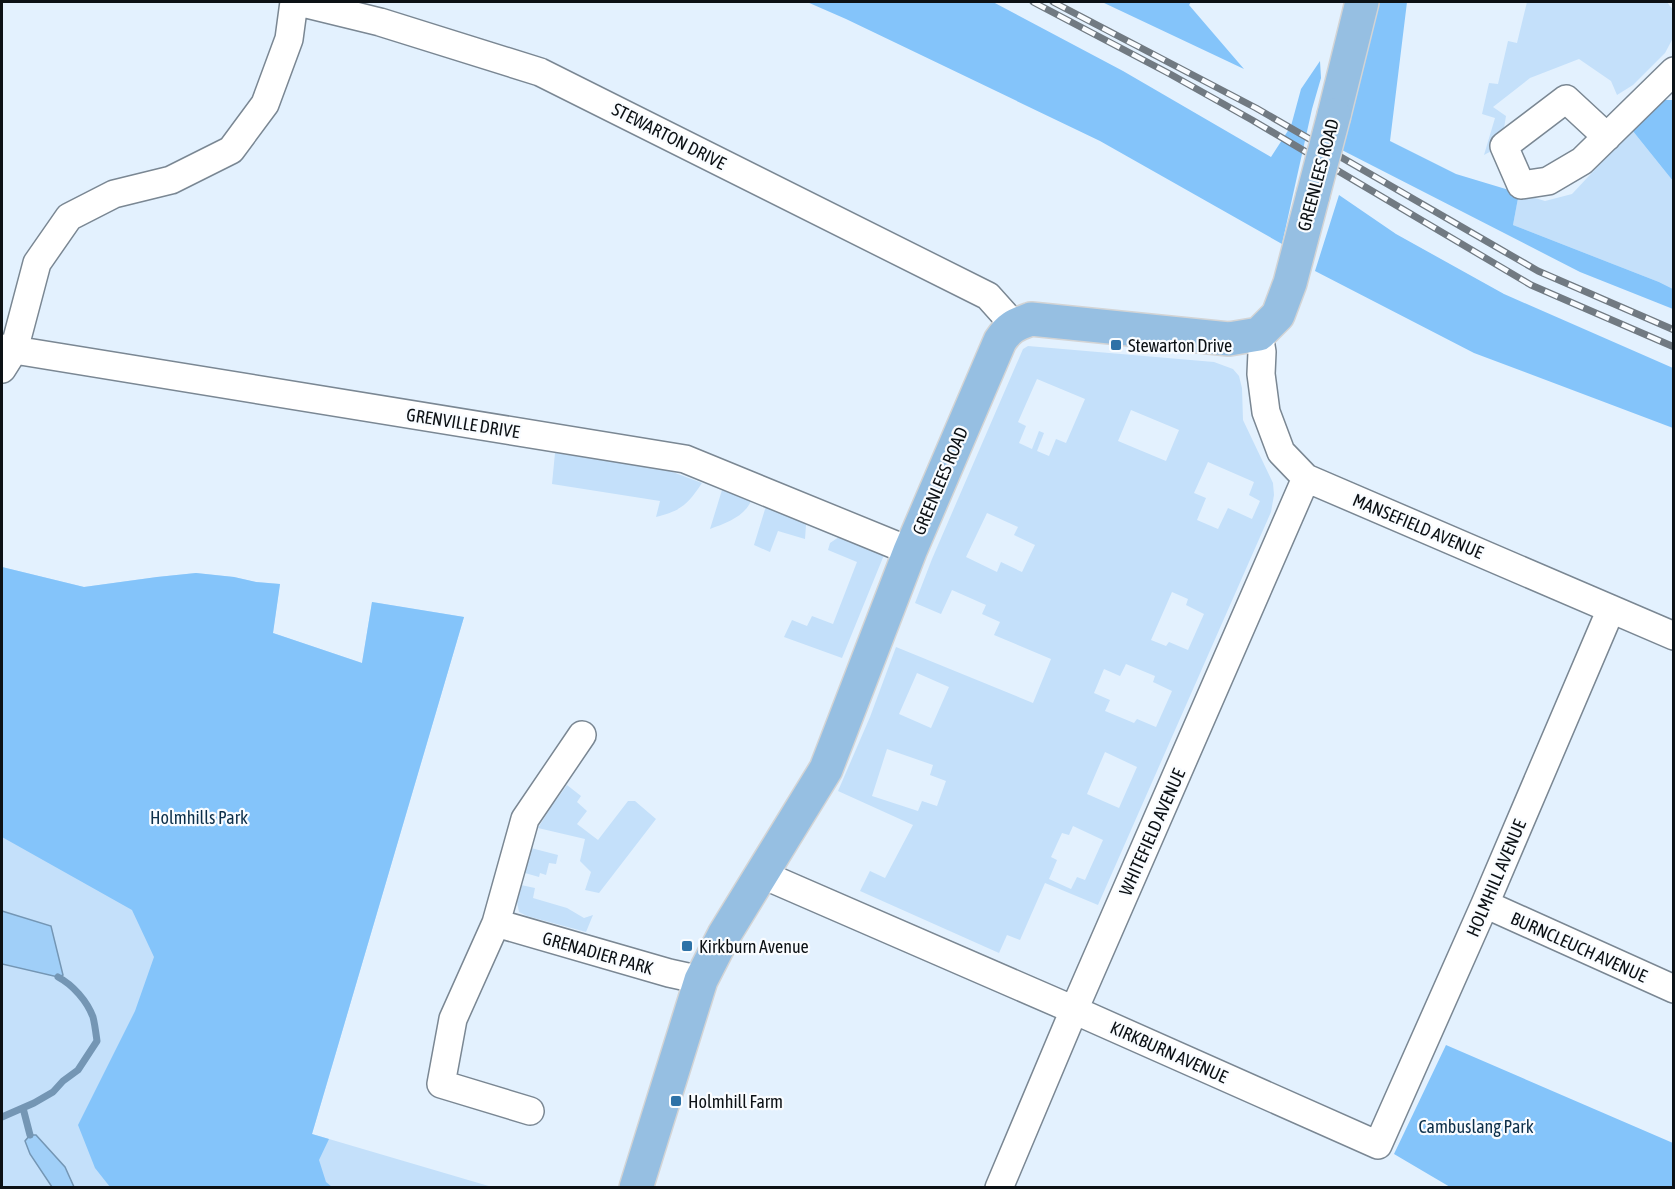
<svg xmlns="http://www.w3.org/2000/svg" width="1675" height="1189" viewBox="0 0 1675 1189" font-family="'Asap Condensed',sans-serif">
<style>
.green{fill:#c4e0fa;fill-rule:evenodd}
.forest{fill:#84c4fa}
.water{fill:#a0cff8;stroke:#7496b4;stroke-width:1.5}
.lines{fill:none;stroke-linecap:round;stroke-linejoin:round}
.stream{stroke:#7496b4;stroke-width:7}
.minor-casing{stroke:#7a8793;stroke-width:30}
.major-casing{stroke:#d3d4d5;stroke-width:36}
.minor{stroke:#fff;stroke-width:27}
.major{stroke:#96bfe2;stroke-width:33}
.rail-casing{stroke:#717a82;stroke-width:7}
.rail{stroke:#f9fcff;stroke-width:4.5;stroke-dasharray:14;stroke-linecap:butt}
.major-bridge-casing{stroke:#d3d4d5;stroke-width:36;stroke-linecap:butt}
.major-bridge{stroke:#96bfe2;stroke-width:33}
.poi-dot{fill:#2e72a7;stroke:#f9fcff;stroke-width:2}
.labels{text-anchor:middle;dominant-baseline:central;stroke-width:4.5;stroke-linejoin:round;paint-order:stroke}
.street-label{font-size:18px;fill:#0c1115;stroke:#f9fcff}
.poi-label{font-size:18px;fill:#0c1115;stroke:#f9fcff;text-anchor:start}
.park-label{font-size:18px;fill:#0c2f4a;stroke:#f9fcff}
</style>
<rect width="100%" height="100%" fill="#e3f1fe"/>
<path class="green" d="M 1527,2 L 1667,2 L 1673,10 L 1673,38 L 1665,53 L 1633,85 L 1617,95 L 1611,81 L 1579,59 L 1530,78 L 1493,107 L 1506,116 L 1501,146 L 1484,155 L 1495,118 L 1482,114 L 1489,83 L 1498,84 L 1508,41 L 1517,43 Z
M 1632,130 L 1673,181 L 1673,289 L 1659,282 L 1513,225 L 1519,193 L 1545,201 L 1572,194 Z
M 1028,346 L 1214,362 L 1233,369 L 1239,376 L 1242,388 L 1243,420 L 1273,483 L 1274,495 L 1271,512 L 1098,905 L 1045,883 L 1020,940 L 1007,935 L 999,953 L 860,891 L 870,871 L 885,878 L 913,825 L 838,791 L 870,717 L 896,647 L 1033,703 L 1051,659 L 994,635 L 1000,622 L 982,614 L 986,605 L 952,590 L 941,614 L 915,603 L 932,559 L 1023,349 ZM 1037,379 L 1085,399 L 1066,443 L 1056,439 L 1049,456 L 1037,451 L 1044,433 L 1039,431 L 1032,449 L 1019,443 L 1026,426 L 1018,422 ZM 1131,410 L 1179,430 L 1166,461 L 1118,441 ZM 1208,462 L 1254,482 L 1249,495 L 1260,501 L 1252,519 L 1228,508 L 1218,529 L 1197,520 L 1206,498 L 1194,493 ZM 987,513 L 1018,527 L 1014,535 L 1035,545 L 1022,572 L 1001,562 L 997,572 L 966,557 ZM 1172,592 L 1188,599 L 1186,605 L 1204,614 L 1188,650 L 1169,642 L 1166,646 L 1151,640 ZM 1126,664 L 1155,676 L 1153,682 L 1172,691 L 1156,727 L 1137,719 L 1134,723 L 1105,711 L 1110,700 L 1094,693 L 1104,669 L 1120,676 ZM 917,673 L 949,687 L 931,728 L 899,714 ZM 887,749 L 933,765 L 930,775 L 946,781 L 937,806 L 922,801 L 918,811 L 872,796 ZM 1105,752 L 1137,767 L 1119,808 L 1087,794 ZM 1073,826 L 1103,840 L 1085,880 L 1077,877 L 1071,889 L 1049,879 L 1057,860 L 1051,857 L 1062,833 L 1069,835 Z
M 555,453 L 654,467 L 670,471 L 702,483 C 688,504 681,511 656,517 L 660,501 L 552,484 Z
M 722,490 L 751,501 C 744,517 726,523 710,529 Z
M 766,506 L 803,521 L 806,525 L 805,539 L 778,531 L 770,552 L 754,545 Z
M 839,537 L 884,555 L 842,658 L 784,637 L 792,620 L 807,626 L 812,616 L 833,624 L 857,562 L 828,550 L 830,543 Z
M 2,567 L 84,587 L 157,577 L 196,573 L 234,577 L 256,582 L 280,584 L 273,633 L 362,663 L 372,602 L 464,617 L 312,1134 L 492,1187 L 2,1188 Z
M 567,785 L 581,796 L 577,802 L 587,811 L 577,824 L 598,840 L 628,801 L 635,801 L 656,819 L 599,893 L 585,890 L 591,872 L 580,861 L 585,839 L 538,828 L 551,807 Z
M 531,848 L 558,855 L 556,864 L 549,863 L 546,875 L 540,873 L 539,877 L 525,873 Z
M 521,885 L 535,888 L 533,898 L 567,908 L 584,918 L 593,915 L 586,932 L 527,916 L 519,912 L 517,902 Z"/>
<path class="forest" d="M 807,2 L 993,2 L 1123,71 L 1271,157 L 1291,126 L 1301,89 L 1320,61 L 1321,78 L 1312,109 L 1282,244 L 1100,141 L 846,19 Z
M 1102,2 L 1191,2 L 1189,5 L 1244,69 Z
M 1373,2 L 1407,2 L 1390,141 L 1456,174 L 1519,193 L 1513,225 L 1659,282 L 1673,289 L 1673,309 L 1580,272 L 1336,147 Z
M 1657,100 L 1673,100 L 1673,181 L 1632,130 Z
M 1339,195 L 1396,234 L 1504,294 L 1673,368 L 1673,428 L 1474,353 L 1315,271 Z
M 2,567 L 84,587 L 157,577 L 196,573 L 234,577 L 256,582 L 280,584 L 273,633 L 362,663 L 372,602 L 464,617 L 312,1134 L 329,1139 L 319,1160 L 326,1182 L 332,1187 L 110,1187 L 95,1168 L 78,1125 L 135,1011 L 154,957 L 132,910 L 2,837 Z
M 1446,1045 L 1673,1143 L 1673,1187 L 1450,1187 L 1394,1154 Z"/>
<path class="water" d="M 2,911 L 51,926 L 63,975 L 58,977 L 2,964 Z
M 30,1135 L 36,1135 L 65,1167 L 74,1187 L 52,1187 L 30,1154 L 25,1141 Z"/>
<g class="lines">
<path class="stream" d="M 23,1108 L 30,1135
M 2,1117 L 34,1103 L 53,1092 L 63,1081 L 78,1070 L 97,1041 C 96,1034 95,1025 93,1017 C 87,1001 73,985 58,977"/>
<defs>
<path id="minor" d="M 298,2 L 380,22 L 540,72 L 988,296 L 1014,325
M 1607,137 L 1566,99 L 1504,146 L 1521,185 L 1548,181 L 1582,161 L 1674,71
M 1259,334 L 1262,352 L 1261,374 L 1266,412 L 1281,452 L 1306,478 L 1674,636
M 2,348 L 685,459 L 910,551
M 2,369 L 14,350 L 37,263 L 69,217 L 114,194 L 171,180 L 231,150 L 265,104 L 289,39 L 294,2
M 761,874 L 1074,1010 L 1378,1145 L 1485,904 L 1611,609
M 1485,904 L 1674,989
M 496,923 L 669,973 L 701,980
M 530,1111 L 441,1084 L 453,1019 L 496,923 L 525,819 L 582,735
M 999,1188 L 1074,1010 L 1306,478"/>
<path id="major" d="M 1334,115 L 1362,2
M 636,1188 L 701,980 L 724,935 L 826,769 L 910,551 L 1000,341 C 1009,327 1015,325 1031,319 L 1229,339 L 1259,334 L 1278,315 L 1290,283 L 1313,195"/>
</defs>
<use href="#minor" class="minor-casing"/>
<use href="#major" class="major-casing"/>
<use href="#minor" class="minor"/>
<use href="#major" class="major"/>
<defs>
<path id="rail" d="M 1033,2 L 1170,74 L 1252,120 L 1531,285 L 1674,347
M 1053,2 L 1256,108 L 1538,271 L 1674,330"/>
</defs>
<use href="#rail" class="rail-casing"/>
<use href="#rail" class="rail"/>
<defs>
<path id="major-bridge" d="M 1313,195 L 1334,115"/>
</defs>
<use href="#major-bridge" class="major-bridge-casing"/>
<use href="#major-bridge" class="major-bridge"/>
</g>
<g class="poi-dot">
<rect x="1110" y="339" width="12" height="12" rx="3"/>
<rect x="681" y="940" width="12" height="12" rx="3"/>
<rect x="670" y="1095" width="12" height="12" rx="3"/>
</g>
<g class="labels">
<g class="street-label">
<text transform="translate(669 136) rotate(27)">STEWARTON DRIVE</text>
<text transform="translate(1318 175) rotate(-75)">GREENLEES ROAD</text>
<text transform="translate(463 423) rotate(9)">GRENVILLE DRIVE</text>
<text transform="translate(940 481) rotate(-67)">GREENLEES ROAD</text>
<text transform="translate(1418 526) rotate(23)">MANSEFIELD AVENUE</text>
<text transform="translate(1152 832) rotate(-66)">WHITEFIELD AVENUE</text>
<text transform="translate(1496 878) rotate(-67)">HOLMHILL AVENUE</text>
<text transform="translate(1579 947) rotate(24)">BURNCLEUCH AVENUE</text>
<text transform="translate(598 953) rotate(16)">GRENADIER PARK</text>
<text transform="translate(1169 1052) rotate(24)">KIRKBURN AVENUE</text>
</g>
<g class="poi-label">
<text x="1128" y="345">Stewarton Drive</text>
<text x="699" y="946">Kirkburn Avenue</text>
<text x="688" y="1101">Holmhill Farm</text>
</g>
<g class="park-label">
<text x="199" y="817">Holmhills Park</text>
<text x="1476" y="1126">Cambuslang Park</text>
</g>
</g>
<rect width="1675" height="1189" fill="none" stroke="#0c1115" stroke-width="6"/>
</svg>
